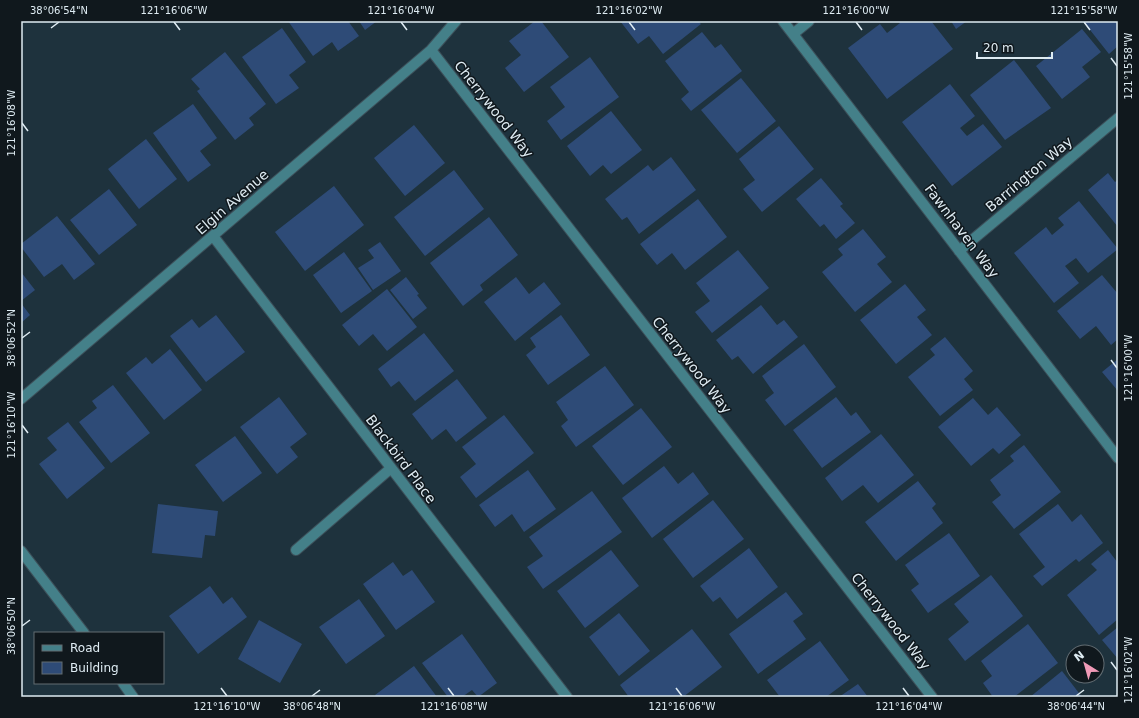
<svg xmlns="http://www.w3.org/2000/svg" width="1139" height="718" viewBox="0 0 1139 718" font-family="'DejaVu Sans',sans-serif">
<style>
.building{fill:#2e4b77}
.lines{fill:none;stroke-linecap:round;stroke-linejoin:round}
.minor-casing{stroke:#3d505a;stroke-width:12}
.minor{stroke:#448089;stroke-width:10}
.ticks{fill:none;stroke:#deebf2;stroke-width:1.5}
.labels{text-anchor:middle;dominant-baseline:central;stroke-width:3;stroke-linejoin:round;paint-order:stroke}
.street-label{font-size:14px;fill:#deebf2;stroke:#10181d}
.neatline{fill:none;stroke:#deebf2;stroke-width:1.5}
.ticks-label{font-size:10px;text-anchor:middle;fill:#deebf2}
</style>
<rect width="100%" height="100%" fill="#1e323d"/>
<path class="building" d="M 288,21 L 348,21 L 359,36 L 338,51 L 332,42 L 313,56 Z
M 359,21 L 377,21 L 365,30 Z
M 535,21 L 541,21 L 569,57 L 524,92 L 505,68 L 521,55 L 509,41 Z
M 620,21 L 698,21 L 701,24 L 663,54 L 649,36 L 638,44 Z
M 898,21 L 931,21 L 953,49 L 887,99 L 848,48 L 880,24 L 887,33 L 900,23 Z
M 951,21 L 967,21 L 956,29 Z
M 1083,21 L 1118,21 L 1118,46 L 1109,54 Z
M 282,28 L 306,62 L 289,75 L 299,88 L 276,104 L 242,57 Z
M 1082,29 L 1101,52 L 1082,67 L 1090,77 L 1062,99 L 1036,66 Z
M 702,32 L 715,48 L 721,44 L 742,71 L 691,111 L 681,99 L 689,92 L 665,61 Z
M 225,52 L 266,104 L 249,118 L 254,125 L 235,140 L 197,91 L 200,89 L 191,79 Z
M 590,57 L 619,97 L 561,140 L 547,121 L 565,107 L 550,87 Z
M 1014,60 L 1051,108 L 1005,140 L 970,95 Z
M 741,78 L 776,121 L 737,153 L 701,110 Z
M 950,84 L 975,116 L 960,128 L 967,136 L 983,124 L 1002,147 L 952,186 L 902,122 Z
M 193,104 L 217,138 L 200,151 L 211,165 L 188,182 L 153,133 Z
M 611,111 L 642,150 L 611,174 L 603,165 L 590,176 L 567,146 Z
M 414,125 L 445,163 L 405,196 L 374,158 Z
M 779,126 L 814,169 L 762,212 L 743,189 L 755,180 L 739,159 Z
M 146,139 L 177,179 L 139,209 L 108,169 Z
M 671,157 L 696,190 L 639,234 L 627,217 L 622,220 L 605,199 L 648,165 L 653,171 Z
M 454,170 L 484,209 L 425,256 L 394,217 Z
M 1108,173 L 1115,182 L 1118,180 L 1118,227 L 1088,190 Z
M 821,178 L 843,204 L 840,206 L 855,223 L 836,239 L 824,224 L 820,227 L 796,199 Z
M 334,186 L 364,225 L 305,271 L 275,232 Z
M 109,189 L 137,225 L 99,255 L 70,220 Z
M 698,199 L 727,237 L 685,270 L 672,253 L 657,265 L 640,244 Z
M 1079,201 L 1118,249 L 1088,273 L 1076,258 L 1065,266 L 1079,283 L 1054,303 L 1014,253 L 1046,227 L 1052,235 L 1064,225 L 1058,218 Z
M 57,216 L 95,264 L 74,280 L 62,264 L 44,277 L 21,247 L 21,244 Z
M 489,217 L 518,255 L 480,285 L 483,290 L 463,306 L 430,263 Z
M 863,229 L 886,257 L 877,264 L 892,282 L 855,312 L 822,272 L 843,255 L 838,249 Z
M 380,242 L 401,271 L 373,290 L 358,268 L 374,258 L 368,250 Z
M 738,250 L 769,288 L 712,333 L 695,312 L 710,301 L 696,283 Z
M 344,252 L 372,291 L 341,313 L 313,275 Z
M 21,272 L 35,290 L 21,301 Z
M 1102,275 L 1118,294 L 1118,339 L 1111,345 L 1096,326 L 1080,339 L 1057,311 Z
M 406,277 L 419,294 L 417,295 L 427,308 L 413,319 L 390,290 Z
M 516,277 L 529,294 L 544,282 L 561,304 L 515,341 L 484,302 Z
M 905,284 L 926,310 L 917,317 L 932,335 L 896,364 L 860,320 Z
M 387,289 L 417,327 L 387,351 L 373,334 L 359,346 L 342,325 Z
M 21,303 L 30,315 L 21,323 Z
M 761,305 L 777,325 L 784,320 L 798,337 L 753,374 L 738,356 L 732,360 L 716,340 Z
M 216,315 L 245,352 L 206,382 L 170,336 L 192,319 L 199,328 Z
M 561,315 L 590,355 L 548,385 L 526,355 L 536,347 L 530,338 Z
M 424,333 L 454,371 L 415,401 L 399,381 L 391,387 L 378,369 Z
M 945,337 L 973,371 L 964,379 L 973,390 L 940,416 L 908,377 L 935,355 L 930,349 Z
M 804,344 L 836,387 L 785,426 L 765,400 L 774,393 L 762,376 Z
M 170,349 L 202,390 L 164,420 L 126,373 L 146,357 L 152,364 Z
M 1118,359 L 1118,391 L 1102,372 Z
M 605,366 L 634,405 L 576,447 L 561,426 L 568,420 L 556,402 Z
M 457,379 L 487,418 L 456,442 L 446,429 L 432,440 L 412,414 Z
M 113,385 L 150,433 L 111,463 L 79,422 L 97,408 L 92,401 Z
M 279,397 L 307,434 L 290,447 L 298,457 L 277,474 L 240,427 Z
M 836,397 L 851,416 L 856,412 L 871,432 L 822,468 L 793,430 Z
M 973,398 L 988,415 L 997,407 L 1021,435 L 999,454 L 993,448 L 971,466 L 938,427 Z
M 641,408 L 672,447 L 623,485 L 592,446 Z
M 504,415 L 534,453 L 476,498 L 460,477 L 476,464 L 462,447 Z
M 68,422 L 105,468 L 67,499 L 39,464 L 57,450 L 47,438 Z
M 881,434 L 914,475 L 878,503 L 863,485 L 842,501 L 825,478 Z
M 235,436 L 262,473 L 223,502 L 195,465 Z
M 1024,445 L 1061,492 L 1014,529 L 992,502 L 1001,495 L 990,480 L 1014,461 L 1010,456 Z
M 664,466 L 678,484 L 693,472 L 709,494 L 652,538 L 622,498 Z
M 528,470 L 556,509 L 524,532 L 512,514 L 495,527 L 479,505 Z
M 918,481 L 936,504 L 932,508 L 943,523 L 896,561 L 865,522 Z
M 592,491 L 622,532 L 543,589 L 527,567 L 543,556 L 529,537 Z
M 713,500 L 744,539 L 693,578 L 663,539 Z
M 158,504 L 218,511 L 215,536 L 205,535 L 202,558 L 152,553 Z
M 1058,504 L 1072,522 L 1081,514 L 1103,543 L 1079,562 L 1076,559 L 1042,586 L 1033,576 L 1045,567 L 1019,534 Z
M 949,533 L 980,576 L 928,613 L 911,590 L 919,584 L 905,565 Z
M 749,548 L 778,587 L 737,619 L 720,597 L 713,602 L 700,586 Z
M 611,550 L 639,586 L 585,628 L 557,591 Z
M 1108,550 L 1118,563 L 1118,619 L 1099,635 L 1067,595 L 1097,570 L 1091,564 Z
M 393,562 L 403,576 L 412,570 L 435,602 L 396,630 L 363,584 Z
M 991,575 L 1023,616 L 965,661 L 948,639 L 969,622 L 954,604 Z
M 210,586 L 223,604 L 232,597 L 247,617 L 198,654 L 169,616 Z
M 786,592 L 803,614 L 793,621 L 806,639 L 758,674 L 729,634 Z
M 359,599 L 385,636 L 346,664 L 319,627 Z
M 619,613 L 650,651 L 619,676 L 589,637 Z
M 259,620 L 302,644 L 280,683 L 238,659 Z
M 1028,624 L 1058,663 L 1014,697 L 993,697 L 983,683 L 992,676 L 981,661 Z
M 1118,627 L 1118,659 L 1102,640 Z
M 692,629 L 722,667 L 683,697 L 629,697 L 620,685 Z
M 462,634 L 497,683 L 478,697 L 472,690 L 462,697 L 448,697 L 422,663 Z
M 820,641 L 849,680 L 826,697 L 780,697 L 767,680 Z
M 414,666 L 437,697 L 376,697 L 375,695 Z
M 1062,671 L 1082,697 L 1030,697 Z
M 858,684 L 868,697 L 839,697 Z"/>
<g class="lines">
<defs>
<path id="minor" d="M 783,21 L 1118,458
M 793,34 L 809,21
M 431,50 L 932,697
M 213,236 L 567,697
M 959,251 L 1118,118
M 21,399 L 431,50 L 456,21
M 296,550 L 390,469
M 21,551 L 84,633
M 123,683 L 133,697"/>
</defs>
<use href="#minor" class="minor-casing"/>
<use href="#minor" class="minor"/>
</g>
<path class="ticks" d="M 174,22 L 180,30M 401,22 L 407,30M 629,22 L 635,30M 856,22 L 862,30M 1084,22 L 1090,30M 51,28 L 59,22M 1111,58 L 1117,66M 22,123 L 28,131M 22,338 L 30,332M 1111,360 L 1117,368M 22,425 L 28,433M 22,626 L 30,620M 1111,662 L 1117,670M 221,688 L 227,696M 448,688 L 454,696M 676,688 L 682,696M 903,688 L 909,696M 312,696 L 320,690M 1076,696 L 1084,690"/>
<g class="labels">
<g class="street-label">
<text transform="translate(494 109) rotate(52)">Cherrywood Way</text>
<text transform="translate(1029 174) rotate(-40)">Barrington Way</text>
<text transform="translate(232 202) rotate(-41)">Elgin Avenue</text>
<text transform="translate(962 231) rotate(53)">Fawnhaven Way</text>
<text transform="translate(692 365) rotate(52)">Cherrywood Way</text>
<text transform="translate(401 459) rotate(53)">Blackbird Place</text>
<text transform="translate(891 621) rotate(52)">Cherrywood Way</text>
</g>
</g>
<rect width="1139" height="718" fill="none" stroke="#10181d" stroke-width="44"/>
<rect x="34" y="632" width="130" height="52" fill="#10181d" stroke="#626c72"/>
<rect x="42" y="645" width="20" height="6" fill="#448089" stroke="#626c72"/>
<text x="70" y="652" font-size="12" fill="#deebf2">Road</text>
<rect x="42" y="662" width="20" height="12" fill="#2e4b77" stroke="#626c72"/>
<text x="70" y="672" font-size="12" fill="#deebf2">Building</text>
<g transform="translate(1085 664) rotate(323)"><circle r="19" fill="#10181d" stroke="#626c72"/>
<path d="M0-3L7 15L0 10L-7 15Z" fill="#f09ab7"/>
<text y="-6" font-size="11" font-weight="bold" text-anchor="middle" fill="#deebf2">N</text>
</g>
<path d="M977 52v6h75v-6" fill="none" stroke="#deebf2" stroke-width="2"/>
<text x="983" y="52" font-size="12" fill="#deebf2" stroke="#10181d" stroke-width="3" paint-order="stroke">20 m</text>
<rect x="22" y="22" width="1095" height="674" class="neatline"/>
<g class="ticks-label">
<text x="59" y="14">38°06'54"N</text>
<text x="174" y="14">121°16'06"W</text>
<text x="401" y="14">121°16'04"W</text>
<text x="629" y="14">121°16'02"W</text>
<text x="856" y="14">121°16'00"W</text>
<text x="1084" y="14">121°15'58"W</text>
<text transform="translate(1128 66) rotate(-90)" y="4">121°15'58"W</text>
<text transform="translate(11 123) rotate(-90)" y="4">121°16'08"W</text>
<text transform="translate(11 338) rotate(-90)" y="4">38°06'52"N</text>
<text transform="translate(1128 368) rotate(-90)" y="4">121°16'00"W</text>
<text transform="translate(11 425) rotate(-90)" y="4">121°16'10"W</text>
<text transform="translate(11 626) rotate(-90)" y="4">38°06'50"N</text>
<text transform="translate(1128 670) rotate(-90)" y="4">121°16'02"W</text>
<text x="227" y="710">121°16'10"W</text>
<text x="312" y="710">38°06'48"N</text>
<text x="454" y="710">121°16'08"W</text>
<text x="682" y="710">121°16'06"W</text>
<text x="909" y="710">121°16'04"W</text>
<text x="1076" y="710">38°06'44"N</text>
</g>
</svg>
